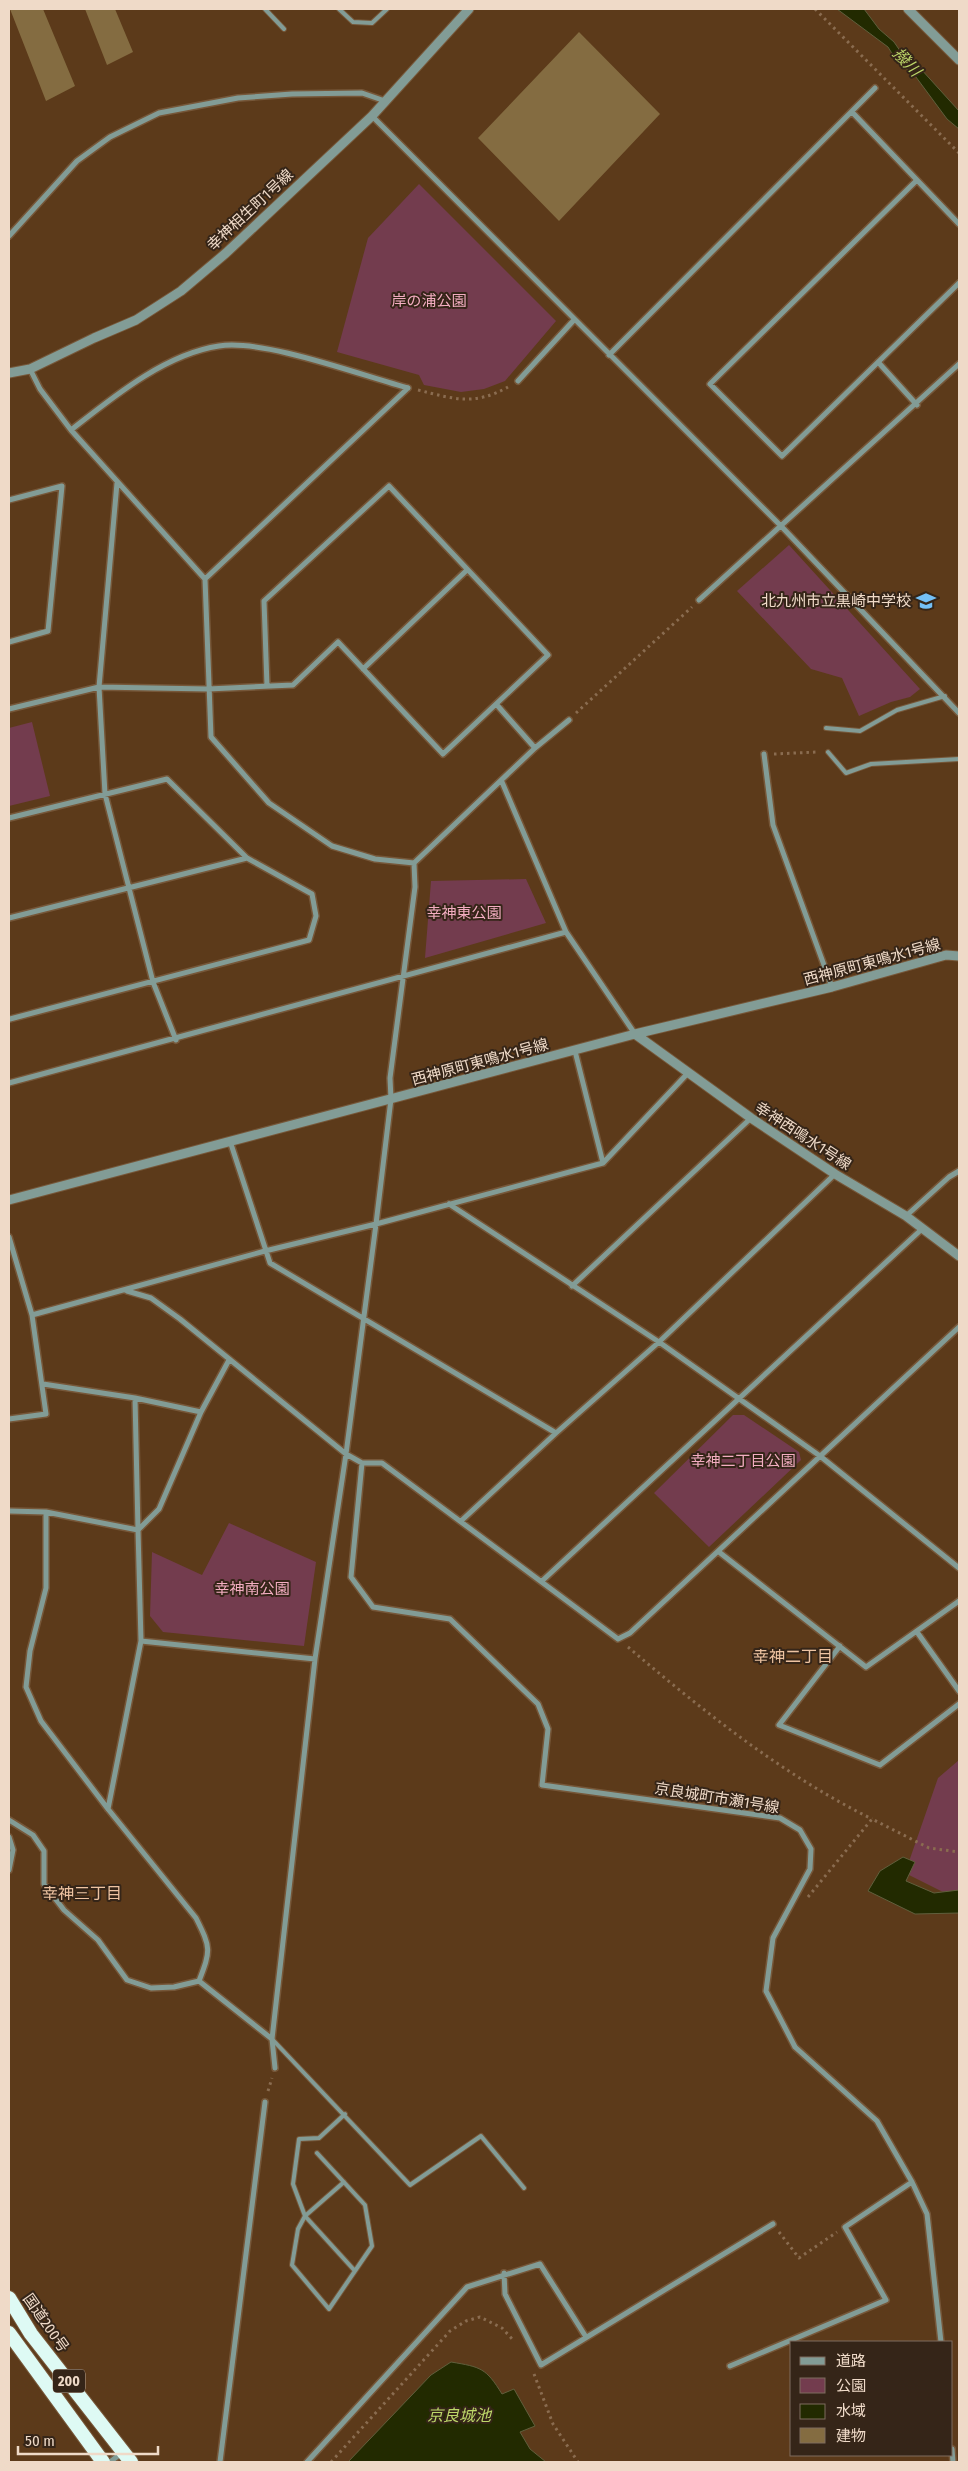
<svg xmlns="http://www.w3.org/2000/svg" width="968" height="2471" viewBox="0 0 968 2471" font-family="'Fira Sans Condensed','Noto Sans JP',sans-serif">
<style>
.green{fill:#733c4e}
.water{fill:#222a00;stroke:#605f3c}
.building{fill:#846c41}
.lines{fill:none;stroke-linecap:round;stroke-linejoin:round}
.service-casing{stroke:#765739;stroke-width:6}
.minor-casing{stroke:#765739;stroke-width:8}
.tertiary-casing{stroke:#765739;stroke-width:11}
.trunk-casing{stroke:#765739;stroke-width:16}
.path{stroke:#8a6c50;stroke-width:3;stroke-dasharray:2.5 4;stroke-linecap:butt}
.service{stroke:#829c96;stroke-width:4}
.minor{stroke:#829c96;stroke-width:5}
.tertiary{stroke:#829c96;stroke-width:9}
.trunk{stroke:#defaf4;stroke-width:14}
.labels{text-anchor:middle;dominant-baseline:central;stroke-width:4;stroke-linejoin:round;paint-order:stroke}
.shield{fill:#352518;stroke:#b7a493;stroke-width:1}
.shield-label{font-size:14px;font-weight:bold;fill:#efdac8}
.street-label{font-size:15px;fill:#efdac8;stroke:#352518}
.park-label{font-size:15px;fill:#f3adc1;stroke:#352518}
.poi-label{font-size:15px;fill:#efdac8;stroke:#352518;text-anchor:end}
.water-label{font-size:16px;font-style:italic;fill:#bdd769;stroke:#352518}
.neighbourhood-label{font-size:16px;fill:#eec3a1;stroke:#352518}
</style>
<rect width="100%" height="100%" fill="#5c3a1a"/>
<path class="green" d="M 419,184 L 556,321 L 505,381 L 484,389 L 461,392 L 424,385 L 419,375 L 337,352 L 368,238 Z
M 789,545 L 920,689 L 910,697 L 891,702 L 859,716 L 842,678 L 811,669 L 737,591 Z
M 32,722 L 50,796 L 9,806 L 9,728 Z
M 526,879 L 546,923 L 425,958 L 431,881 Z
M 733,1415 L 744,1415 L 799,1452 L 801,1460 L 709,1547 L 654,1493 Z
M 229,1523 L 316,1562 L 304,1646 L 163,1632 L 150,1616 L 152,1552 L 202,1575 Z
M 959,1760 L 959,1900 L 905,1873 L 938,1778 Z"/>
<path class="water" d="M 837,9 L 864,9 L 879,29 L 894,42 L 905,58 L 920,68 L 959,111 L 959,129 L 947,119 L 913,73 L 898,63 L 888,47 Z
M 903,1857 L 915,1862 L 906,1881 L 934,1893 L 959,1890 L 959,1913 L 915,1914 L 868,1891 L 880,1871 Z
M 451,2362 C 481,2367 486,2368 502,2394 L 514,2389 L 535,2426 L 520,2432 L 530,2449 L 546,2462 L 348,2462 L 431,2375 Z"/>
<path class="building" d="M 10,9 L 43,9 L 75,86 L 46,101 Z
M 85,9 L 115,9 L 133,52 L 107,65 Z
M 579,32 L 660,114 L 559,221 L 478,138 Z"/>
<g class="lines">
<defs>
<path id="service" d="M 265,9 L 284,29
M 339,9 L 353,22 L 372,23 L 387,9
M 826,728 L 860,731 L 897,710 L 945,696
M 828,752 L 846,773 L 871,764 L 959,759
M 272,2039 L 410,2185 L 481,2136 L 524,2188
M 317,2153 L 365,2205 L 372,2246 L 329,2309 L 292,2265 L 298,2229 L 305,2216 L 293,2184 L 299,2139 L 319,2138 L 345,2114
M 344,2182 L 305,2216 L 355,2271"/>
<path id="minor" d="M 852,112 L 959,224
M 372,116 L 781,526 L 959,713
M 917,180 L 710,384 L 782,456 L 959,283
M 9,236 L 77,161 L 110,137 L 159,113 L 238,98 L 292,94 L 362,93 L 385,101
M 609,355 L 875,88
M 878,362 L 917,405
M 30,369 L 40,389 L 71,430 L 205,579 L 211,737 L 269,803 L 332,846 L 375,859 L 414,863 L 535,748 L 569,720
M 518,381 L 574,320
M 71,430 C 113,397 165,354 219,346 C 264,339 360,375 408,388
M 117,483 L 99,687 L 105,794 L 153,982 L 176,1040
M 9,500 L 62,486 L 48,631 L 9,642
M 205,579 L 408,388
M 699,600 L 959,364
M 363,669 L 467,570
M 497,705 L 535,748
M 9,709 L 99,687 L 208,689 L 293,685 L 338,642 L 443,754 L 548,655 L 389,486 L 264,601 L 267,686
M 764,754 L 773,825 L 832,987
M 502,782 L 566,932 L 635,1034
M 9,818 L 167,779 L 247,858
M 9,918 L 247,858 L 312,894 L 316,916 L 309,940 L 10,1019
M 575,1051 L 603,1163
M 9,1083 L 566,932
M 230,1141 L 270,1263 L 556,1433
M 449,1204 L 659,1342 L 820,1456 L 959,1568
M 906,1216 L 949,1177 L 959,1171
M 9,1237 L 32,1315 L 46,1414 L 9,1419
M 572,1286 L 751,1118
M 127,1291 L 151,1298 L 180,1319 L 346,1454 L 362,1463 L 382,1463 L 618,1639 L 630,1633 L 959,1327
M 32,1315 L 265,1251 L 376,1224 L 603,1163 L 688,1073
M 43,1384 L 135,1398 L 201,1412
M 135,1398 L 138,1530 L 159,1509 L 201,1412 L 229,1360
M 362,1463 L 351,1577 L 373,1607 L 450,1619 L 538,1704 L 548,1729 L 542,1785 L 780,1818 L 800,1830 L 811,1849 L 810,1869 L 773,1938 L 766,1991 L 795,2047 L 877,2121 L 912,2182 L 927,2214 L 941,2342
M 9,1511 L 46,1512 L 138,1530 L 141,1641 L 108,1809
M 46,1512 L 46,1588 L 30,1651 L 26,1687 L 41,1721 L 108,1809 L 196,1918 C 211,1948 211,1950 199,1981
M 461,1521 L 556,1433 L 659,1342 L 835,1174
M 719,1552 L 866,1667 L 959,1601
M 542,1581 L 923,1228
M 917,1632 L 959,1691
M 141,1641 L 315,1659
M 840,1646 L 779,1725 L 880,1765 L 959,1704
M 9,1820 L 33,1835 L 44,1851 L 44,1884 L 64,1910 L 98,1940 L 127,1980 L 151,1988 L 174,1987 L 199,1981
M 9,1837 L 13,1850 L 9,1870
M 199,1981 L 272,2039
M 275,2068 L 272,2039 L 315,1659 L 346,1454 L 376,1224 L 391,1099 L 390,1078 L 415,887 L 414,863
M 504,2273 L 505,2294 L 541,2365 L 773,2224
M 730,2366 L 886,2300 L 845,2227 L 912,2182
M 952,2449 L 953,2462
M 110,2462 L 123,2452
M 220,2462 L 265,2102
M 307,2462 L 467,2287 L 540,2264 L 586,2337"/>
<path id="tertiary" d="M 908,9 L 959,60
M 9,373 L 30,369 L 94,338 L 136,320 L 181,291 L 226,253 L 372,116 L 469,9
M 635,1034 L 751,1118 L 835,1174 L 906,1216 L 959,1256
M 9,1200 L 635,1034 L 832,987 L 946,955 L 959,956"/>
<path id="trunk" d="M 9,2298 L 31,2334 L 131,2462
M 9,2333 L 103,2462"/>
</defs>
<use href="#service" class="service-casing"/>
<use href="#minor" class="minor-casing"/>
<use href="#tertiary" class="tertiary-casing"/>
<use href="#trunk" class="trunk-casing"/>
<path class="path" d="M 815,9 L 959,153
M 418,390 C 454,399 474,406 508,387
M 576,713 L 692,607
M 774,754 L 817,752
M 628,1647 C 703,1711 783,1775 872,1819
M 808,1897 L 872,1819 L 929,1848 L 959,1852
M 268,2091 L 272,2078
M 779,2232 L 799,2258 L 837,2232
M 534,2374 L 553,2424 L 578,2462
M 331,2462 L 450,2331 L 466,2321 L 480,2317 L 502,2328 L 514,2341"/>
<use href="#service" class="service"/>
<use href="#minor" class="minor"/>
<use href="#tertiary" class="tertiary"/>
<use href="#trunk" class="trunk"/>
</g>
<defs>
<symbol id="school-bare" viewBox="-9 -9 18 18"><path d="M0-5L7-2L0 1L-7-2ZM-4 1L0 2.5L4 1V4Q0 6-4 4Z" fill="#74c0f6" stroke="#352518" stroke-width="2.5" paint-order="stroke"/></symbol>
</defs>
<g fill-rule="evenodd">
<use href="#school-bare" x="912" y="587" width="28" height="28"/>
</g>
<g class="labels">
<rect class="shield" x="53" y="2369.5" width="32" height="23" rx="4"/>
<g class="shield-label">
<text x="69" y="2381">200</text>
</g>
<g class="street-label">
<text transform="translate(250 210) rotate(-43)">幸神相生町1号線</text>
<text transform="translate(872 962) rotate(-15)">西神原町東鳴水1号線</text>
<text transform="translate(480 1062) rotate(-15)">西神原町東鳴水1号線</text>
<text transform="translate(803 1136) rotate(33)">幸神西鳴水1号線</text>
<text transform="translate(717 1798) rotate(9)">京良城町市瀬1号線</text>
<text transform="translate(46 2323) rotate(55)">国道200号</text>
</g>
<g class="park-label">
<text x="429" y="301">岸の浦公園</text>
<text x="464" y="913">幸神東公園</text>
<text x="743" y="1461">幸神二丁目公園</text>
<text x="252" y="1589">幸神南公園</text>
</g>
<g class="poi-label">
<text x="911" y="601">北九州市立黒崎中学校</text>
</g>
<g class="water-label">
<text transform="translate(907 62) rotate(47)">撥川</text>
<text x="459" y="2415">京良城池</text>
</g>
<g class="neighbourhood-label">
<text x="793" y="1656">幸神二丁目</text>
<text x="82" y="1893">幸神三丁目</text>
</g>
</g>
<rect width="968" height="2471" fill="none" stroke="#efdac8" stroke-width="20"/>
<rect x="790" y="2341" width="162" height="115" fill="#352518" stroke="#7f6d5e"/>
<rect x="800" y="2357" width="25" height="8" fill="#829c96" stroke="#7f6d5e"/>
<text x="836" y="2366" font-size="15" fill="#efdac8">道路</text>
<rect x="800" y="2378" width="25" height="15" fill="#733c4e" stroke="#7f6d5e"/>
<text x="836" y="2391" font-size="15" fill="#efdac8">公園</text>
<rect x="800" y="2404" width="25" height="15" fill="#222a00" stroke="#7f6d5e"/>
<text x="836" y="2416" font-size="15" fill="#efdac8">水域</text>
<rect x="800" y="2428" width="25" height="15" fill="#846c41" stroke="#7f6d5e"/>
<text x="836" y="2441" font-size="15" fill="#efdac8">建物</text>
<path d="M18 2446v8h140v-8" fill="none" stroke="#efdac8" stroke-width="2.5"/>
<text x="25" y="2446" font-size="15" fill="#efdac8" stroke="#352518" stroke-width="4" paint-order="stroke">50 m</text>
</svg>
